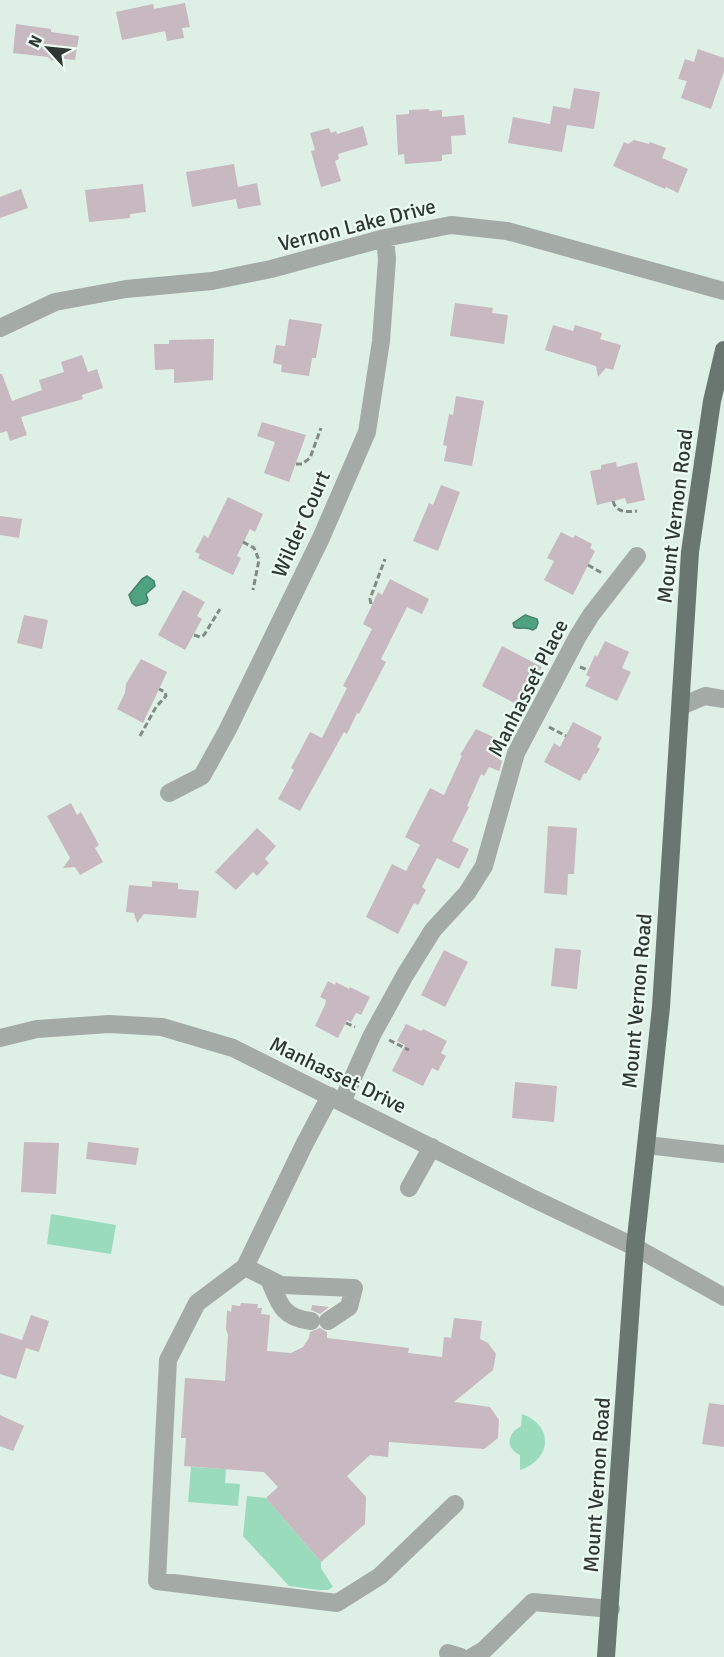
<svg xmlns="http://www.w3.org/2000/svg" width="724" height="1657" viewBox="0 0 724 1657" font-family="Signika,sans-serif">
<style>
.green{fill:#9adbbd}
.water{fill:#4ea27f;stroke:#458268;stroke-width:1.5}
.building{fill:#c8b8c0}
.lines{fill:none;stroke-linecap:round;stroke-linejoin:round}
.path{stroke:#808b85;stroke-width:3;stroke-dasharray:6 3;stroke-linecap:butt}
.minor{stroke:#a4aba7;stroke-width:18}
.major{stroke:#6a7670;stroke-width:18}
.labels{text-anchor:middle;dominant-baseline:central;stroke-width:4.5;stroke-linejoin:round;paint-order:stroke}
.street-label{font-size:21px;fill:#303633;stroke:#ebfcf3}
</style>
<rect width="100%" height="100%" fill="#deefe6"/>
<path class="green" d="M 51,1214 L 116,1225 L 111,1254 L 47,1244 Z
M 522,1414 C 555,1426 551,1460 520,1470 L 520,1455 C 505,1448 507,1434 521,1426 Z
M 191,1467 L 226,1469 L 225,1483 L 240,1484 L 238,1506 L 188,1502 Z
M 247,1496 L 266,1498 L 321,1562 L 321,1568 L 333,1587 L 328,1590 L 319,1590 L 289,1586 L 243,1536 Z"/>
<path class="water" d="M 147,576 L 154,581 L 155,586 L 146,594 L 148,600 L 146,603 L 136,606 L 132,603 L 129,595 L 142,579 Z
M 525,615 L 537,619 L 538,623 L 536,628 L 533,630 C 525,626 519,630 514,627 L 513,623 Z"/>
<path class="building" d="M 185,3 L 190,27 L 182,28 L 184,38 L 167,41 L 165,31 L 122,40 L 116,12 L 153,4 L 154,9 Z
M 16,24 L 51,29 L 51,32 L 79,36 L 75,60 L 57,58 L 52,61 L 48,57 L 13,53 Z
M 698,49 L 724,58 L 724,71 L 711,109 L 681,98 L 687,81 L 678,79 L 685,59 L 694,62 Z
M 574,88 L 600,92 L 594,129 L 567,125 L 562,152 L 508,143 L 513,117 L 550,124 L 553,106 L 570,109 Z
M 429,109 L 429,111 L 442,110 L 442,117 L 464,115 L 466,135 L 451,136 L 452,154 L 442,155 L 442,161 L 405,164 L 404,154 L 398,155 L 396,115 L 409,114 L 409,110 Z
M 363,126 L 368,145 L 338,154 L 339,159 L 335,161 L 341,181 L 321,187 L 311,151 L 315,150 L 310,133 L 329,128 L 331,133 L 336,131 L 337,134 Z
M 634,140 L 649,144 L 650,142 L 666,148 L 662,158 L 688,169 L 678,193 L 666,187 L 665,189 L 613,166 L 624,142 L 628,144 Z
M 234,164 L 238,187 L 257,183 L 261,205 L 238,209 L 236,199 L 192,207 L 186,172 Z
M 143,184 L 146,212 L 130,214 L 130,218 L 89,222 L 85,190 Z
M 21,189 L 28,208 L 0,218 L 0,197 Z
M 455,303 L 493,308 L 492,313 L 508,315 L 504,344 L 450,336 Z
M 289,319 L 322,324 L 316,358 L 312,358 L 309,376 L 281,372 L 282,365 L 273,363 L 276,345 L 285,346 Z
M 553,325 L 573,331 L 575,325 L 602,333 L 600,339 L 621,345 L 613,370 L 606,368 L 598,377 L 596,366 L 545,350 Z
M 214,339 L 213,380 L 174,383 L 174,369 L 155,370 L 154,344 L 169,344 L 169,340 Z
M 82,355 L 88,372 L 97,369 L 103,388 L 82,395 L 83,399 L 21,417 L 27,435 L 10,441 L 7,431 L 0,433 L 0,374 L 2,374 L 12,401 L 42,390 L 39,380 L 64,372 L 61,362 Z
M 456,396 L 484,401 L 472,466 L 444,461 L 447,446 L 443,445 L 449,414 L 453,415 Z
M 262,422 L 306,435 L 289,482 L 264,473 L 275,442 L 257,436 Z
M 616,462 L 617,467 L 637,462 L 645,500 L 627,504 L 625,498 L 597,505 L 590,471 L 601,469 L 601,465 Z
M 441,485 L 460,492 L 438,551 L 413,541 L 429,503 L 433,505 Z
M 228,497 L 263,514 L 255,532 L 250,529 L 237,556 L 241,558 L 233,575 L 198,558 L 200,554 L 195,552 L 204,535 L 208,538 Z
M 0,516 L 22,519 L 19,538 L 0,535 Z
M 561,532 L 573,538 L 575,535 L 592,544 L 590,548 L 595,551 L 573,595 L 544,580 L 554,561 L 547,558 Z
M 390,579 L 429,599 L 422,614 L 407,607 L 381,659 L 386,662 L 359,714 L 357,713 L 347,734 L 344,732 L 300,811 L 278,799 L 294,770 L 291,768 L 310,732 L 322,738 L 347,688 L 343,686 L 372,629 L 363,624 L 378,592 L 382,595 Z
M 183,590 L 205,602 L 197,616 L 202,619 L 185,650 L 158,635 Z
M 24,615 L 48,620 L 42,649 L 17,643 Z
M 605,641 L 629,652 L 622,668 L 631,672 L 617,701 L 585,686 L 590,677 L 586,675 L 595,655 L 597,657 Z
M 502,646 L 542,667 L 520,706 L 482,686 Z
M 141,659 L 167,672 L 143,723 L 117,709 L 125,693 L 126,684 Z
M 573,722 L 602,737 L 597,747 L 600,749 L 586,774 L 584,773 L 580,781 L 544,762 L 554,743 L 560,747 Z
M 476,729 L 498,739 L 492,754 L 502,761 L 500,769 L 499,771 L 489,767 L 484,776 L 481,774 L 467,806 L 469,807 L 452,841 L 469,849 L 459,869 L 437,858 L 422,887 L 426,890 L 418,905 L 414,903 L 398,934 L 366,917 L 392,864 L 406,871 L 420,845 L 405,837 L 430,788 L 444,795 L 462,756 L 460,755 Z
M 71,803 L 77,815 L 81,812 L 99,845 L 95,848 L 103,862 L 80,875 L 75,867 L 63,868 L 70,858 L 47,816 Z
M 548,826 L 577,828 L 574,874 L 568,874 L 567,895 L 544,893 Z
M 257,828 L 276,846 L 265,859 L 269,863 L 257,876 L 253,872 L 236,890 L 215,872 Z
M 152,881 L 178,883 L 178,889 L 199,891 L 196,918 L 144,914 L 137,923 L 134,913 L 126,912 L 129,885 L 152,887 Z
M 555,948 L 581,950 L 577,989 L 551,986 Z
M 444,950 L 468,962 L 445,1007 L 421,995 Z
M 328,981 L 335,985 L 336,982 L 349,989 L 350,987 L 370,997 L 361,1015 L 356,1013 L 351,1022 L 347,1020 L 338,1038 L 315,1026 L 325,1005 L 326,1000 L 320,997 Z
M 406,1024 L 421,1031 L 423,1029 L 447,1041 L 441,1053 L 446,1056 L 438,1071 L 432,1068 L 423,1086 L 392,1071 L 405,1045 L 397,1041 Z
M 515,1082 L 557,1086 L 554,1122 L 512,1118 Z
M 24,1142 L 59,1143 L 56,1194 L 21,1192 Z
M 88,1142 L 139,1148 L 136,1165 L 86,1159 Z
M 241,1303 L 258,1304 L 257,1308 L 262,1308 L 261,1314 L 270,1315 L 267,1351 L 291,1353 L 303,1347 L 309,1338 L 310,1332 L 320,1328 L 327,1332 L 327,1338 L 409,1348 L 408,1353 L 442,1357 L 444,1337 L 451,1338 L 454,1318 L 482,1321 L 480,1339 L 488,1343 L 496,1354 L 493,1370 L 454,1402 L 490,1407 L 499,1420 L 498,1438 L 484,1449 L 389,1442 L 388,1457 L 370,1455 L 347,1476 L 366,1497 L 365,1524 L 321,1562 L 266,1498 L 278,1487 L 264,1472 L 184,1466 L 186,1438 L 181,1438 L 185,1378 L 225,1381 L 228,1335 L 226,1329 L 227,1310 L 231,1312 L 232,1305 L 240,1306 Z
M 312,1305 L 329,1307 L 320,1314 L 311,1310 Z
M 31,1315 L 49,1321 L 39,1352 L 26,1348 L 16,1379 L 0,1374 L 0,1333 L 22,1340 Z
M 709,1403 L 724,1405 L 724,1447 L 702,1444 Z
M 0,1415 L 24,1426 L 13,1451 L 0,1446 Z"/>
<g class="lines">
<path class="path" d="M 296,464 L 302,464 L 310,458 L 321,428
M 613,501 C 616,513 627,512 637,511
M 243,542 L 254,548 L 259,560 L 253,590
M 588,565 L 602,573
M 371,604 L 370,599 L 385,559
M 194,635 L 200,637 L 204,635 L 220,609
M 580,667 L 588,670
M 549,727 L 566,736
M 140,736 L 156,707 L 166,696 L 165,692 L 159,689
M 346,1023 L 355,1027
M 389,1040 L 409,1050"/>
<path class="minor" d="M 0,328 L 55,302 L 126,289 L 212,281 L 271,269 L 385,238 L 451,225 L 507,231 L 724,291
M 681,706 L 705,696 L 724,699
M 169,793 L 202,776 L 228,729 L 321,538 L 367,432 L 381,341 L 387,259 L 385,238
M 0,1038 L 37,1029 L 109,1024 L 162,1027 L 233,1048 L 532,1198 L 635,1247 L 724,1297
M 330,1096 L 305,1143 L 245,1267 L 197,1303 L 168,1360 L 157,1581 L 337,1603 L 380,1576 L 455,1504
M 342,1102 L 372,1035 L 405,975 L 433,930 L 467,893 L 484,866 L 516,753 L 578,636 L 591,615 L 637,556
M 647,1145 L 724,1154
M 409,1188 L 432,1147
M 245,1267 L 281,1285 L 354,1288 L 349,1307 L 328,1321
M 269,1279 C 279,1303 282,1318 311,1321
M 448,1653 L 461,1657
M 472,1657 L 484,1650 L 533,1602 L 611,1609"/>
<path class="major" d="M 606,1657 L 635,1247 L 661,1007 L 690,552 L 712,401 L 724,350"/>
</g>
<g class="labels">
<g class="street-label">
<text transform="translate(357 225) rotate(-14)">Vernon Lake Drive</text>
<text transform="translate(675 516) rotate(-83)">Mount Vernon Road</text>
<text transform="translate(301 524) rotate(-66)">Wilder Court</text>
<text transform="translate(528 688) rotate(-63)">Manhasset Place</text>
<text transform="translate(637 1001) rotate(-85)">Mount Vernon Road</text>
<text transform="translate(338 1075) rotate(26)">Manhasset Drive</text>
<text transform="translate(597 1485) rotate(-86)">Mount Vernon Road</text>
</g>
</g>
<g transform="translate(48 48) rotate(297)" stroke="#ebfcf3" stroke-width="4.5" paint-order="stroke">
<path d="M0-4.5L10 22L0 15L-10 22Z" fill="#303633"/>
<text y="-9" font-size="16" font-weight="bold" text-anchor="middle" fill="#303633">N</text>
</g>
</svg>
